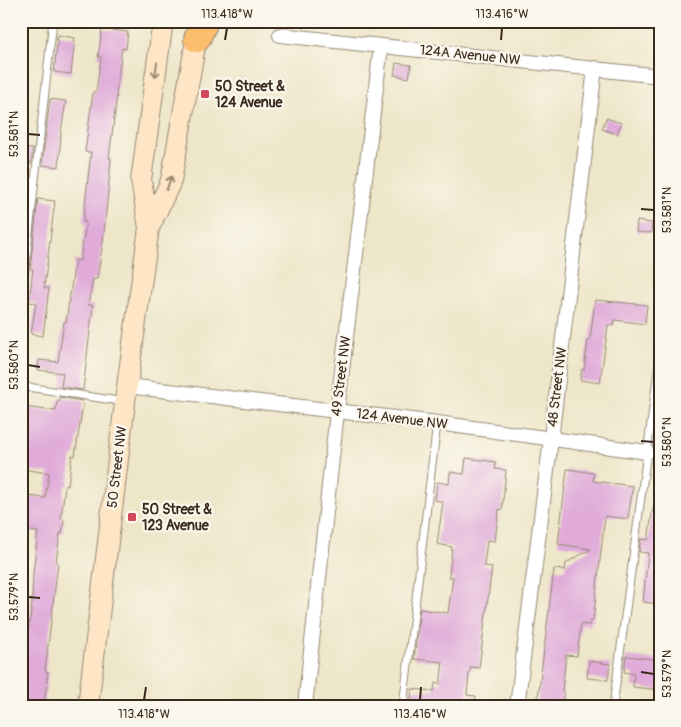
<svg xmlns="http://www.w3.org/2000/svg" width="681" height="727" viewBox="0 0 681 727" font-family="Pangolin,sans-serif">
<style>
.building{fill:#e0abd9}
.lines{fill:none;stroke-linecap:round;stroke-linejoin:round}
.service-casing{stroke:#948874;stroke-width:9}
.minor-casing{stroke:#948874;stroke-width:16}
.secondary-casing{stroke:#948874;stroke-width:22}
.motorway-casing{stroke:#948874;stroke-width:28}
.service{stroke:#fff;stroke-width:7}
.minor{stroke:#fff;stroke-width:14}
.secondary{stroke:#fde5c5;stroke-width:20}
.motorway{stroke:#fbbe6e;stroke-width:26}
.oneway{stroke:#9c8872}
.ticks{fill:none;stroke:#3b2a1e;stroke-width:2}
.poi-dot{fill:#d1495b;stroke:#fbf7ec;stroke-width:2}
.labels{text-anchor:middle;dominant-baseline:central;stroke-width:4.5;stroke-linejoin:round;paint-order:stroke}
.street-label{font-size:14px;fill:#3b2a1e;stroke:#fbf7ec}
.poi-label{font-size:14px;font-weight:bold;fill:#3b2a1e;stroke:#fbf7ec;text-anchor:start}
.neatline{fill:none;stroke:#3b2a1e;stroke-width:2}
.ticks-label{font-size:12px;text-anchor:middle;fill:#3b2a1e}
</style>
<rect width="100%" height="100%" fill="#fbf7ec"/>
<filter id="ink" filterUnits="userSpaceOnUse"><feTurbulence type="fractalNoise" baseFrequency=".02" numOctaves="2"/><feDisplacementMap in="SourceGraphic" scale="10" xChannelSelector="R" yChannelSelector="G"/><feConvolveMatrix kernelMatrix="1 2 1 2 8 2 1 2 1" color-interpolation-filters="sRGB"/></filter>
<filter id="wash" filterUnits="userSpaceOnUse"><feTurbulence type="fractalNoise" baseFrequency=".0096" numOctaves="4" result="noise"/><feDisplacementMap in="SourceGraphic" scale="20" xChannelSelector="R" yChannelSelector="G"/><feGaussianBlur stdDeviation="1.12" result="paint"/><feColorMatrix in="noise" values="0 0 0 0 0 0 0 0 0 0 0 0 0 0 0 0 0 1.4 0 .05"/><feComposite in="paint" operator="in"/></filter>
<g filter="url(#wash)">
<rect width="100%" height="100%" fill="#eee6c9"/>
<g id="blocks">
<path class="building" d="M 102,29 L 128,32 L 126,49 L 122,48 L 116,95 L 117,95 L 109,158 L 111,158 L 110,172 L 103,242 L 97,279 L 93,279 L 88,305 L 93,305 L 83,390 L 61,387 L 63,373 L 38,370 L 39,360 L 58,362 L 64,322 L 66,322 L 75,260 L 80,261 L 86,222 L 83,222 L 91,152 L 85,152 L 93,92 L 96,92 L 101,57 L 98,57 Z
M 58,35 L 75,38 L 71,74 L 54,72 Z
M 396,63 L 411,65 L 409,78 L 394,75 Z
M 50,99 L 66,101 L 61,132 L 59,167 L 42,165 Z
M 606,118 L 621,123 L 617,134 L 602,129 Z
M 21,148 L 33,149 L 31,164 L 21,163 Z
M 38,199 L 55,201 L 44,288 L 49,288 L 43,336 L 31,334 L 36,303 L 29,302 L 33,269 L 30,269 Z
M 637,221 L 652,223 L 651,233 L 636,232 Z
M 595,300 L 647,305 L 645,324 L 615,320 L 614,326 L 608,325 L 600,383 L 580,380 L 582,369 L 584,370 L 588,340 L 590,340 Z
M 60,397 L 82,401 L 83,404 L 75,456 L 72,455 L 68,486 L 65,485 L 61,519 L 64,520 L 62,534 L 60,533 L 56,562 L 58,563 L 45,671 L 48,672 L 44,706 L 21,706 L 24,664 L 32,603 L 33,573 L 38,532 L 21,530 L 21,495 L 45,498 L 49,473 L 21,469 L 21,425 L 24,407 L 56,411 L 57,401 L 59,401 Z
M 466,458 L 496,462 L 495,469 L 506,470 L 502,510 L 499,509 L 495,541 L 487,540 L 484,566 L 492,567 L 479,668 L 471,667 L 469,674 L 467,695 L 476,696 L 475,706 L 410,706 L 412,689 L 434,691 L 435,683 L 440,684 L 443,662 L 414,659 L 420,609 L 448,613 L 453,577 L 449,577 L 452,547 L 437,544 L 443,502 L 435,500 L 437,482 L 449,484 L 450,472 L 464,474 Z
M 567,469 L 594,473 L 593,481 L 633,486 L 628,519 L 605,516 L 593,621 L 590,621 L 590,625 L 581,624 L 577,656 L 566,655 L 562,691 L 564,691 L 562,706 L 537,706 L 554,569 L 565,570 L 566,563 L 591,549 L 558,544 Z
M 653,508 L 660,508 L 660,604 L 643,602 L 648,553 L 639,552 L 641,539 L 648,540 Z
M 626,656 L 660,660 L 660,690 L 633,687 L 634,674 L 624,672 Z
M 589,661 L 610,664 L 608,680 L 587,678 Z"/>
</g>
</g>
<g filter="url(#ink)">
<use href="#blocks" fill-opacity="0" stroke="#948874" stroke-width="1"/>
<g class="lines">
<defs>
<path id="service" d="M 21,303 L 53,21
M 21,386 L 125,402
M 403,706 L 437,423
M 613,706 L 660,356"/>
<path id="minor" d="M 280,35 L 660,76
M 127,386 L 437,423 L 647,452
M 305,706 L 337,412 L 381,46
M 517,706 L 551,439 L 595,68"/>
<path id="secondary" d="M 149,228 L 171,181 L 199,24
M 88,706 L 127,386 L 149,228 L 141,180 L 163,21"/>
<path id="motorway" d="M 197,39 L 205,21"/>
</defs>
<use href="#service" class="service-casing"/>
<use href="#minor" class="minor-casing"/>
<use href="#secondary" class="secondary-casing"/>
<use href="#motorway" class="motorway-casing"/>
<use href="#service" class="service"/>
<use href="#minor" class="minor"/>
<use href="#secondary" class="secondary"/>
<use href="#motorway" class="motorway"/>
</g>
<defs><path id="oneway-shaft" d="M-6 0H5M1.5-3L5.5 0L1.5 3" fill="none" stroke-width="1.6" stroke-linecap="round" stroke-linejoin="round" transform="scale(1.25)"/></defs>
<g class="oneway">
<use href="#oneway-shaft" transform="translate(156 70) rotate(98)"/>
<use href="#oneway-shaft" transform="translate(169 183) rotate(-70)"/>
</g>
</g>
<path class="ticks" d="M 225,40 L 227,28M 501,40 L 502,28M 28,134 L 40,135M 641,209 L 654,210M 28,365 L 40,367M 641,441 L 654,442M 28,597 L 40,598M 641,672 L 654,674M 144,700 L 146,687M 420,700 L 421,687"/>
<g class="poi-dot">
<rect x="200" y="89" width="10" height="10" rx="2.5"/>
<rect x="127" y="512" width="10" height="10" rx="2.5"/>
</g>
<g class="labels">
<g class="street-label">
<text transform="translate(470 55) rotate(6)">124A Avenue NW</text>
<text transform="translate(341 376) rotate(-83)">49 Street NW</text>
<text transform="translate(557 387) rotate(-83)">48 Street NW</text>
<text transform="translate(402 419) rotate(7)">124 Avenue NW</text>
<text transform="translate(117 467) rotate(-83)">50 Street NW</text>
</g>
<g class="poi-label">
<text x="215" y="86">50 Street &amp;<tspan x="215" dy="16">124 Avenue</tspan></text>
<text x="142" y="509">50 Street &amp;<tspan x="142" dy="16">123 Avenue</tspan></text>
</g>
</g>
<rect width="681" height="727" fill="none" stroke="#fbf7ec" stroke-width="55"/>
<rect x="28" y="28" width="626" height="672" class="neatline"/>
<g class="ticks-label">
<text x="227" y="18">113.418°W</text>
<text x="502" y="18">113.416°W</text>
<text transform="translate(14 134) rotate(-90)" y="4">53.581°N</text>
<text transform="translate(667 210) rotate(-90)" y="4">53.581°N</text>
<text transform="translate(14 365) rotate(-90)" y="4">53.580°N</text>
<text transform="translate(667 442) rotate(-90)" y="4">53.580°N</text>
<text transform="translate(14 597) rotate(-90)" y="4">53.579°N</text>
<text transform="translate(667 674) rotate(-90)" y="4">53.579°N</text>
<text x="144" y="718">113.418°W</text>
<text x="420" y="718">113.416°W</text>
</g>
</svg>
